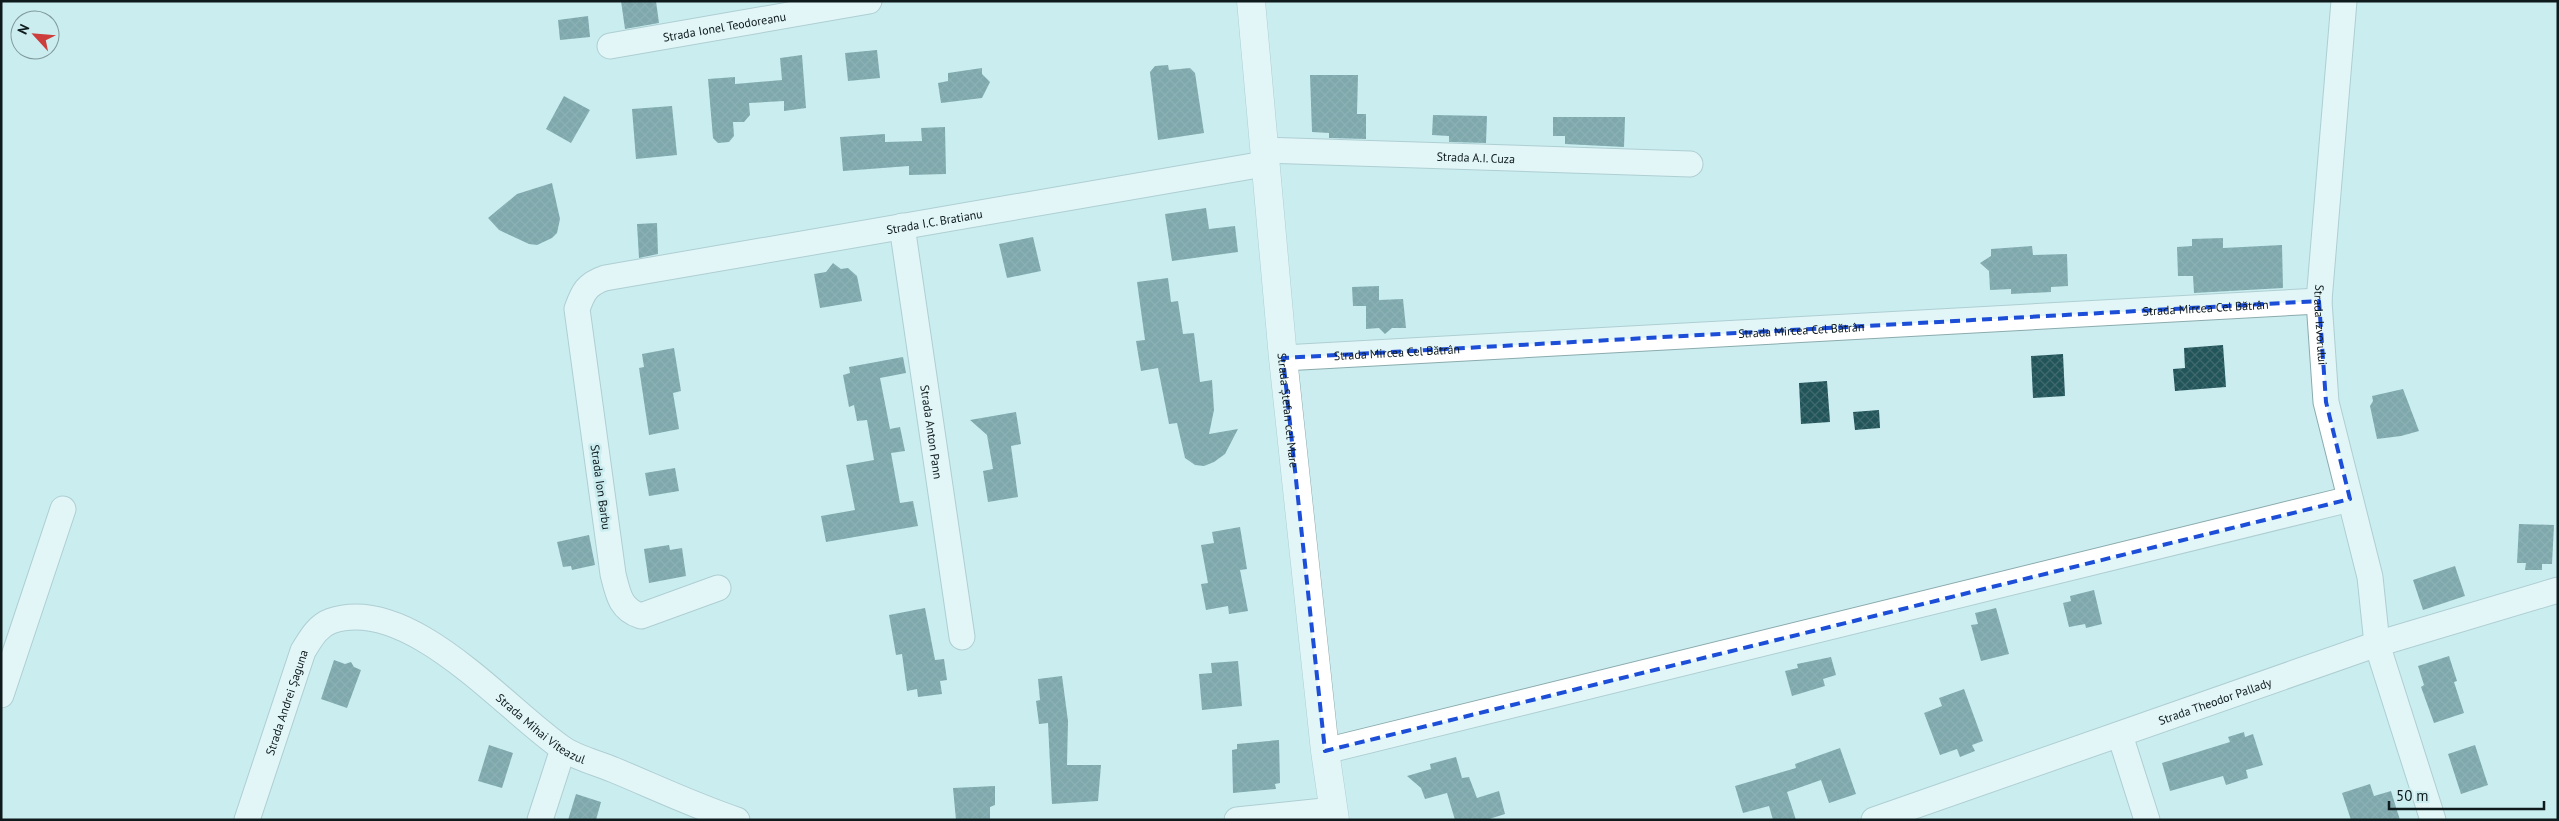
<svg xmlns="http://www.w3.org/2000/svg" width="2559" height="821" viewBox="0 0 2559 821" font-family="'PT Sans',sans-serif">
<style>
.building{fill:url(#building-cross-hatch)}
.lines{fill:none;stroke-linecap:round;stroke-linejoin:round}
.minor-casing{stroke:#8babae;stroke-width:27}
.tertiary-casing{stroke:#8babae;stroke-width:29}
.minor{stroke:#fff;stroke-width:25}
.tertiary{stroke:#fff;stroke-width:28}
.marked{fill:none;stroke:#1d4ed8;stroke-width:4;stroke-dasharray:10 6;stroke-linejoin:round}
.labels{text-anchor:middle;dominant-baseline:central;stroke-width:5;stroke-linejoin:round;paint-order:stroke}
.street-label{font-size:12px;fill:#0e1a1c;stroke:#cbedf0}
</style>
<defs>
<pattern id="building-cross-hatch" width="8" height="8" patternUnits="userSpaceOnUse" patternTransform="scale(1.25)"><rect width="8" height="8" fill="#22555a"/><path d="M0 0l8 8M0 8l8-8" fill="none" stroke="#40696d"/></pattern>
</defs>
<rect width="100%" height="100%" fill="#cbedf0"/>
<path class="building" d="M 621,1 L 656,1 L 659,23 L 625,29 Z
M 588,16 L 590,37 L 560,40 L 558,20 Z
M 877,50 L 880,78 L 848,81 L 845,53 Z
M 802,55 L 806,108 L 784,111 L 784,101 L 749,103 L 750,115 L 744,122 L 733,122 L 734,136 L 729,142 L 718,143 L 713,138 L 708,79 L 735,77 L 735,84 L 782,80 L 780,58 Z
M 1168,65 L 1169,70 L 1190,68 L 1195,73 L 1204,133 L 1158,140 L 1150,72 L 1155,66 Z
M 982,68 L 982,74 L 990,82 L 982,98 L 941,103 L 938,83 L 948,81 L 948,73 Z
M 1310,75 L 1358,75 L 1357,114 L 1366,114 L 1366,139 L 1329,138 L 1329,133 L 1312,132 Z
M 564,96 L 590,110 L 571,143 L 546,129 Z
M 672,106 L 677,155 L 636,159 L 632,109 Z
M 1433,115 L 1487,116 L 1486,143 L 1449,142 L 1449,136 L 1432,135 Z
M 1553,117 L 1625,117 L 1624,147 L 1565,144 L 1565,136 L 1553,136 Z
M 945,127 L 946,174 L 909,175 L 909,166 L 843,171 L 840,137 L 885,134 L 885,142 L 922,141 L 921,128 Z
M 552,183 L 560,219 L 557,233 L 552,238 L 537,245 L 529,244 L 499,230 L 488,218 L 517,194 Z
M 1206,208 L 1209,229 L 1235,226 L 1238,252 L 1172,261 L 1165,214 Z
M 657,223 L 658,254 L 639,258 L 637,224 Z
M 1033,237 L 1041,271 L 1007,278 L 999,244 Z
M 2223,238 L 2223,248 L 2282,245 L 2283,288 L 2194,293 L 2193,276 L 2178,276 L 2177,247 L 2192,246 L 2192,239 Z
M 2032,246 L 2033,255 L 2067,254 L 2068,286 L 2051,287 L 2051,292 L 2011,294 L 2011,289 L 1990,290 L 1989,271 L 1980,263 L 1991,256 L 1991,249 Z
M 833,263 L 841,269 L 848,268 L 857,276 L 862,301 L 820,308 L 814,274 L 826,272 Z
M 1168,278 L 1171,302 L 1178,301 L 1183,334 L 1194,333 L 1200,382 L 1212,380 L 1214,410 L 1209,434 L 1238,429 L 1225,454 L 1214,462 L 1204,466 L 1195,465 L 1185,458 L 1177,423 L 1169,424 L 1158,368 L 1141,371 L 1136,341 L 1145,340 L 1137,282 Z
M 1379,286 L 1379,300 L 1403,299 L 1406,328 L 1392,328 L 1385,334 L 1379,328 L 1366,329 L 1366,306 L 1353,306 L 1352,287 Z
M 2223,345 L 2226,387 L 2175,391 L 2173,369 L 2185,368 L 2184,348 Z
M 674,348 L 681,391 L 673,393 L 679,429 L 649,435 L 639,368 L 644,367 L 642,354 Z
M 2063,354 L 2065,396 L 2033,398 L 2031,356 Z
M 903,357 L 906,373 L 880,378 L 890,429 L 900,427 L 905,451 L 891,453 L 900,503 L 913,501 L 918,526 L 826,542 L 821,516 L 855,510 L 846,465 L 874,460 L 867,420 L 857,421 L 854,405 L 849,407 L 843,375 L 850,373 L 849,367 Z
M 1827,381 L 1830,422 L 1801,424 L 1799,383 Z
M 2403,389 L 2419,431 L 2401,436 L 2377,439 L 2370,406 L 2373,401 L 2372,396 Z
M 1879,410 L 1880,428 L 1855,430 L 1853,412 Z
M 1016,412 L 1021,444 L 1011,446 L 1018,497 L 988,502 L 983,471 L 993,469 L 987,435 L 970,420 Z
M 675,468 L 679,491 L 649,496 L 645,473 Z
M 2519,524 L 2554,525 L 2552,564 L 2542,564 L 2542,570 L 2525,570 L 2526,563 L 2517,563 Z
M 1240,527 L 1247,569 L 1240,570 L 1248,611 L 1229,614 L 1228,606 L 1206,610 L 1201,584 L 1208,583 L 1201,545 L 1214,543 L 1212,532 Z
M 589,535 L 595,565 L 572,570 L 571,566 L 563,567 L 557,542 Z
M 669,545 L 670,550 L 682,548 L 686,576 L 649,583 L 644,549 Z
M 2455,566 L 2465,596 L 2423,610 L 2413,580 Z
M 2094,590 L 2102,624 L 2086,628 L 2085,624 L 2069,627 L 2063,603 L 2071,601 L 2070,596 Z
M 925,608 L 935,660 L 944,659 L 947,680 L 940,681 L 942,694 L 918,697 L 917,689 L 907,691 L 902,654 L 896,655 L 889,615 Z
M 1996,608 L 2009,654 L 1981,661 L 1971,625 L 1978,624 L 1975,613 Z
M 2449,656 L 2457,681 L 2454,682 L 2464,713 L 2434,723 L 2421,687 L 2424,685 L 2418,666 Z
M 1831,657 L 1836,675 L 1823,679 L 1825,686 L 1792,696 L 1785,671 L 1798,668 L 1797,664 Z
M 334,660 L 345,664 L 351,662 L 354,667 L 361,670 L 347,708 L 321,699 Z
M 1238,661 L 1242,706 L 1202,710 L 1199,674 L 1212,673 L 1211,663 Z
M 1062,676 L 1068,721 L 1067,765 L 1101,765 L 1098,801 L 1052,804 L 1048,723 L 1039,724 L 1036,701 L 1040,700 L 1038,679 Z
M 1964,689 L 1983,741 L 1972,745 L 1975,751 L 1960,757 L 1957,749 L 1940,755 L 1924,713 L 1942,706 L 1939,698 Z
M 2244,732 L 2245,737 L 2253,734 L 2263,765 L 2246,770 L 2248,778 L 2226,785 L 2223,776 L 2170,791 L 2162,763 L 2230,742 L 2228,737 Z
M 1279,740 L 1280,783 L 1275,784 L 1276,789 L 1233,793 L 1232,750 L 1237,749 L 1237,744 Z
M 489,745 L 513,753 L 502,788 L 478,781 Z
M 2475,745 L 2488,785 L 2461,794 L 2448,754 Z
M 1840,748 L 1856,794 L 1829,803 L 1821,780 L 1787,792 L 1796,820 L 1773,820 L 1769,806 L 1743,813 L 1735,786 L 1796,768 L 1795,764 Z
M 1456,757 L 1462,778 L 1469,777 L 1477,798 L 1499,791 L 1505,814 L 1486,820 L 1455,820 L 1447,793 L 1425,799 L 1421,788 L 1407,776 L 1431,769 L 1430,764 Z
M 2370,784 L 2374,796 L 2391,791 L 2400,820 L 2351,820 L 2342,793 Z
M 995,786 L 995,805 L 990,807 L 990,820 L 956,820 L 953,788 Z
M 576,794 L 601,802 L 596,820 L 568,820 Z"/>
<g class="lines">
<defs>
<g id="minor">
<path id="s1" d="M 2344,1 L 2319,301 L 2326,402 L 2370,577 L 2377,644 L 2433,820"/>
<path id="s2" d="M 610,46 L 869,1"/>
<path id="s3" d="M 1264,150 L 1690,164"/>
<path id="s4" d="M 902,226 L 962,637"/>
<path id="s5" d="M 1283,358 L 2319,301"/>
<path id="s6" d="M 718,588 L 641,616 C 620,609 618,594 613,574 L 577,309 C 583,292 587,284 605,278 L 1264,164"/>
<path d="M 1,695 L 63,509"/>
<path d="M 2120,735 L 2147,820"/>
<path d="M 1325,751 L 2350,499"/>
<path id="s7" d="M 247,820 L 303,651 C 310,640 317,626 331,621 C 409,594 504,708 562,748 C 576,758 598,763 614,770 C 655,787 695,806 737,820"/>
<path d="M 540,820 L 563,749"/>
<path d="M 1237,820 L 1333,810"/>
<path id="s8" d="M 1874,820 L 2377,644 L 2558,590"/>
</g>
<g id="tertiary">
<path id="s9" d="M 1251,1 L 1283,358 L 1325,751 L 1335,820"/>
</g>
</defs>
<use href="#minor" class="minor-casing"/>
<use href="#tertiary" class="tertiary-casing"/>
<use href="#minor" class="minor"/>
<use href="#tertiary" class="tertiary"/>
</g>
<path d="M0 0H2559V821H0ZM 2319,301 L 2326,402 L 2350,499 L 1325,751 L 1283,358 Z" fill="#cbedf0" fill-opacity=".55" fill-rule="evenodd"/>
<path class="marked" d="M 2319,301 L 2326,402 L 2350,499 L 1325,751 L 1283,358 Z"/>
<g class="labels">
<g class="street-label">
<text stroke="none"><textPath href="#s2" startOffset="116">Strada Ionel Teodoreanu</textPath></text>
<text stroke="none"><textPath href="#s3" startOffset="212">Strada A.I. Cuza</textPath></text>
<text stroke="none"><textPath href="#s6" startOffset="781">Strada I.C. Bratianu</textPath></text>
<text stroke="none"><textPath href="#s5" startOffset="924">Strada Mircea Cel Bătrân</textPath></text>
<text stroke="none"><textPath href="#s1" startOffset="325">Strada Izvorului</textPath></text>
<text stroke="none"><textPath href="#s5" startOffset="519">Strada Mircea Cel Bătrân</textPath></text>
<text stroke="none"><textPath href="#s5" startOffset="114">Strada Mircea Cel Bătrân</textPath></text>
<text stroke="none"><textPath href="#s9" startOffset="411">Strada Ștefan cel Mare</textPath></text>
<text stroke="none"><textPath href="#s4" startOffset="208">Strada Anton Pann</textPath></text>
<text transform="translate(601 487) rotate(82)">Strada Ion Barbu</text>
<text stroke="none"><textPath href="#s8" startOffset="361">Strada Theodor Pallady</textPath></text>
<text stroke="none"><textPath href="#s7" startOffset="124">Strada Andrei Șaguna</textPath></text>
<text stroke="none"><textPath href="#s7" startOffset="465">Strada Mihai Viteazul</textPath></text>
</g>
</g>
<rect width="2559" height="821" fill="none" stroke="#0e1a1c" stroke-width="5"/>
<g transform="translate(35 35) rotate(296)"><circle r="24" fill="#cbedf0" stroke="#7f999b"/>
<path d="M0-4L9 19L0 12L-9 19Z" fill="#cc3d3b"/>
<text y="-8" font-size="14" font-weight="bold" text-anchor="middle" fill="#0e1a1c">N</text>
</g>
<path d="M2389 801v8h155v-8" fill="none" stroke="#0e1a1c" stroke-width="2.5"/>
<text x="2396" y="801" font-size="15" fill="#0e1a1c" stroke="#cbedf0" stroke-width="4" paint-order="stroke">50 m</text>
</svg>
